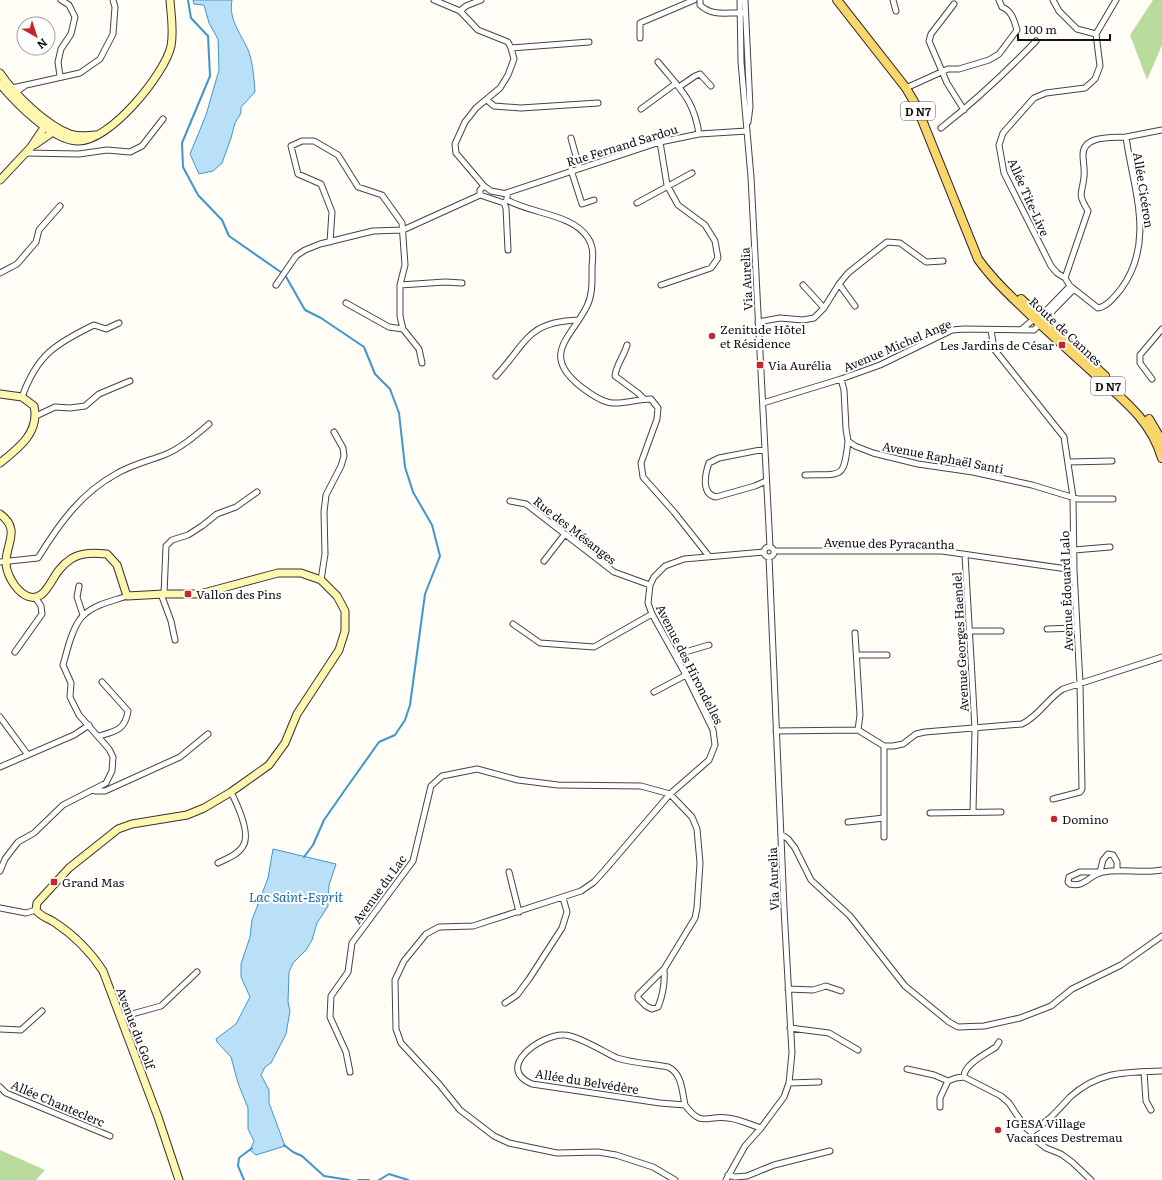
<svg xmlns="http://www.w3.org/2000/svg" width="1162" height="1180" viewBox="0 0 1162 1180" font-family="Literata,serif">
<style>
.forest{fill:#b9dc9c}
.water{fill:#b9e0f7;stroke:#3f96cf}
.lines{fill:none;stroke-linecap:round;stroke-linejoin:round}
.stream{stroke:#3f96cf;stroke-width:2}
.street-casing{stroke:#444;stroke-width:7}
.secondary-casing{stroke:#333;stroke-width:9}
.primary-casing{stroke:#222;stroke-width:10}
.street{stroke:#fff;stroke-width:5}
.secondary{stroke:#fff6b0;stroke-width:7}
.primary{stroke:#f9d66b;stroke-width:8}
.poi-dot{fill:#c4262e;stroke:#fff;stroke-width:1.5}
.labels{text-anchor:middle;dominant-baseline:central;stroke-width:4;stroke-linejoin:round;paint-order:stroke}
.shield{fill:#fff;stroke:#585858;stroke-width:1}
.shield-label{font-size:11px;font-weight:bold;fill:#111}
.street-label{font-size:12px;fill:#111;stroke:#fff}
.poi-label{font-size:12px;fill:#111;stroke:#fff;text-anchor:start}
.water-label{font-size:13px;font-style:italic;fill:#1768a6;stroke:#fff}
</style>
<rect width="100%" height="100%" fill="#fffdf5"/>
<path class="forest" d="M 1153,0 L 1162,0 L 1162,45 L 1147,80 L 1130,35 Z
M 0,1150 L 45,1170 L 36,1180 L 0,1180 Z"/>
<path class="water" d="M 193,0 L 232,0 C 228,20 242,35 249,52 C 253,65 254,78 255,92 L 241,107 L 241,113 L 235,123 L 231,138 L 222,163 L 213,171 L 199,174 L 190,154 L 206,115 L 219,70 L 218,39 L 209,23 L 204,5 L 194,4 Z
M 273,849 L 336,864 L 329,885 L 328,906 L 317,923 L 312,940 L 306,950 L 293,963 L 289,972 L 288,1002 L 290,1011 L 286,1034 L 271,1063 L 265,1067 L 261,1075 L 269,1090 L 269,1103 L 285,1146 L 256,1155 L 250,1150 L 254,1141 L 248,1129 L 248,1108 L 238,1083 L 231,1057 L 217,1042 L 216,1039 L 236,1024 L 250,997 L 241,977 L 241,964 L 250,937 L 252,920 L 268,878 Z"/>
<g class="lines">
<path class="stream" d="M 188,0 L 191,18 L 208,36 L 210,76 L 182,143 L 183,167 L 198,195 L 222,220 L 229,236 L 285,275 L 305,310 L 321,318 L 364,347 L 375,374 L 390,389 L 399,413 L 405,467 L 413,492 L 432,525 L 440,556 L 425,594 L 410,705 L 405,720 L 395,735 L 379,742 L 347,787 L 324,820 L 313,845 L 304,857
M 284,1145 L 293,1152 L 302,1156 L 324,1176 L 349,1180
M 244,1180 L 238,1166 L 239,1158 L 252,1148
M 358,1180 L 369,1180
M 379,1180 L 389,1174 L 408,1180"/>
<defs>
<path id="street" d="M 434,0 L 460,11 L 478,30 L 508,42 L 511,48 L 514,59 L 508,75 L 500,88 L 476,108 L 465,122 L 455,144 L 456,153 L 484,186
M 700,0 L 700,5 C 713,17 727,12 743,13
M 740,0 L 741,62 L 751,177 L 770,547
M 745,0 L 750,107 L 748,122
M 893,0 L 896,11
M 1053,0 L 1059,11 L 1077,29 L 1096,34
M 1116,0 L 1096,34 L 1100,66 L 1095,79 L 1085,88 L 1046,93 L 1034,98 L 1003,133 L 999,145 L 1004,173 L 1051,266 L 1057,273 L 1065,278 L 1070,286 L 1098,308 C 1108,306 1115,296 1121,289 C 1156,241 1133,189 1126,137 L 1162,130
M 954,4 L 931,34 L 929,41 L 947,83 L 964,110
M 460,11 L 466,6 L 481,0
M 640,38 L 640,23 L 694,0
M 511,48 L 589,42
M 658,62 C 679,88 694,99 699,134
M 60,76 L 58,62 L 61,49 L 71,34 L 75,17 L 69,5 L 61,0
M 26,85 L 80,73 L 100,59 L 113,34 L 115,7 L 113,0
M 679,87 L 695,76 L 700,74 L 711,86
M 12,88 L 26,85 L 15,93
M 906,88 L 948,69 L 959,69 L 989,60 L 999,54 L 1017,30 C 1014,20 1012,11 1002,7 L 999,0
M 487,100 L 494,106 L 521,108 L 598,103
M 641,109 L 675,84
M 941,128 C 975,101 1006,72 1036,41
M 571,138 L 579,167
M 660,142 L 667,185 L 678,205 L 705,225 L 715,241 L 718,258 L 711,268 L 661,285
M 25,153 L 79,154 L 107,150 L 130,152 L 142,146 L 163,119
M 571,170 L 582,204 L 594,200
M 484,186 L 491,191 L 507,194 L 507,200 L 504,203 L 480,195 L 480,190 Z
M 506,193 L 660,142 L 699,134 L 747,131
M 507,200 C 532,214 573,214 588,238 C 594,247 593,257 592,267 C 592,280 593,294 587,306 C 572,337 540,354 580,386 C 589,393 601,402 612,403 C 625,404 637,399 651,399 L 658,408 L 657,419 L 641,463 L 643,477 L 674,512 L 708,555
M 504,203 L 506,208 L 508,250
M 637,203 L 692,173
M 330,242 L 332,212 L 321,184 L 298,174 L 291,146 L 302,141 L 314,141 L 338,155 L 358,187 L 382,195 L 402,223 L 405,265 L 400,285 L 400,316 L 403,329 L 419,349 L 422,363
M 0,273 L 17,264 L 36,242 L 39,230 L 60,206
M 1065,278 L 1088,211 C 1077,192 1082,196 1084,177 C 1085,170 1083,162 1083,155 C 1083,135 1111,138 1126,137
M 839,284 L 855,306
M 276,285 L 296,256 L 305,250 L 320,244 L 373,231 L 403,230 L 480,195
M 400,285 L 445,282 L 462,283
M 803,285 L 824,308
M 346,303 L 389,327 L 403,329
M 758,322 L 780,318 L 803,320 L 814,318 L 824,308 L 839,284 L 848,273 L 887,242 L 900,243 L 926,262 L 943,261
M 991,330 L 994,349 L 1064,437 L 1073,497 L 1074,570 L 1080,684 L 1082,789 L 1080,792 L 1053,799
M 1021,330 L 1034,319 L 1040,317 L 1070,286
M 627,345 C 624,356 616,365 615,376 L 638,393 L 644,399
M 496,376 C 527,343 526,322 578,320
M 841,379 L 844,390 L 846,429 L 848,441 L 855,446 L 873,453 L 918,464 L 973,472 L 1032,485 L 1078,499 L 1113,499
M 1152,379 L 1140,363 L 1140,355 L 1162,329
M 22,397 C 37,355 55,344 94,325 L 106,329 L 119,323
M 763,403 L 841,379 L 880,365 L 952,330 L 964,329 L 1034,330 L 1074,289
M 36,416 L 55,407 L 70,408 L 85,406 L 99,394 L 130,381
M 765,449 L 719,458 L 709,463 C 705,474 701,494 716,497 L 755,486 L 766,481
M 1068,462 L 1112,461
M 805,475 C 842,474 844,480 848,441
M 510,501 L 526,504 L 614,572 L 650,585
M764 552a5 5 0 1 1 10 0a5 5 0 1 1-10 0Z
M 1074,550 L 1110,547
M 775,551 L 942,551 L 1074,570
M 965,555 L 975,729 L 973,811
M 544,561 L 565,534
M 0,562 L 38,558 C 59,524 81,493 116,474 C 131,465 148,461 164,455 C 180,449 196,435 209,424
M 321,580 L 325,554 L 324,512 L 326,495 L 341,466 L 344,456 L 343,448 L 334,432
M 79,586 L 77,597 L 83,615
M 161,594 L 171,621 L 175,640
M 164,594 L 166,546 L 172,540 L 188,535 L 202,526 L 217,514 L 236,507 L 257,492
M 513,624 L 540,643 L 594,647 L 652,614
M 1047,629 L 1077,628
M 969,631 L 1001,631
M 855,633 L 860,715 L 858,730
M 15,652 L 42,614 L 41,606 L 35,597
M 675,655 L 709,645
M 857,655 L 887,655
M 654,692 L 686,675
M 0,717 L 28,755
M 776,731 L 858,730 L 884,746 L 893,746 L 903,744 L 916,734 L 925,732 L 1022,724 C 1039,716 1047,699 1063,689 L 1162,657
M 99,736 C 116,731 125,730 128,711 L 102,682
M 884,746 L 884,837
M 0,767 L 74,735 L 89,725
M 95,791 L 105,791 L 180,757 L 208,734
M 930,813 L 1001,812
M 848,822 L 884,818
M 781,834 L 788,839 L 795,848 L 811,880 L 850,916 L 905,986 L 949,1022 L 958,1027 L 984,1026 L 1020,1018 L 1051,1006 L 1072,989 L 1121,965 L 1162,936
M 218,863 C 226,859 238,855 243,846 C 251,834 237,804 231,792
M 1117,870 L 1117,862 L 1113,855 L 1108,854 L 1103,860 L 1100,872 L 1080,872 L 1069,877 L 1068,882 L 1070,884 C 1085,888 1090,874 1103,872 C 1123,868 1142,874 1162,870
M 0,871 L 5,859 L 18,842 L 34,833 L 63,805 L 106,783 L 112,771 L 113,757 L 109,749 L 79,715 L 70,697 L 71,683 L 63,665 C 67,651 73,623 85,614 C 96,604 113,601 127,596
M 509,872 L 519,912
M 0,908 L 26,913 L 36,910
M 788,989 L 813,990 L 826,986 L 841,991
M 505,1003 L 517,995 L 529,979 L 562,928 L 567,912 L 563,898
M 121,1017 L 161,1006 L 197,972
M 790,1028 L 829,1033 L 858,1050
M 0,1029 L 21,1030 L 42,1011
M 907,1069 L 934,1075 L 948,1081 L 956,1078 L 964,1077
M 350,1072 L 346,1052 L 330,1017 L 331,996 L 348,972 L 352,943 L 413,861 L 431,786 L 442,776 L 477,769 L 518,780 L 558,785 L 641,786 L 670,794 L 692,817 L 697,829 L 700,863 L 697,908 L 695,918 L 664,969 C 665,982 663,995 658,1007 L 652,1009 L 646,1006 L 638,998 L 638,995 L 664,969
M 1144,1072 L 1146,1101 L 1151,1110
M 964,1077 L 1001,1096 L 1009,1103 L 1025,1127 L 1031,1132 L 1033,1138 L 1046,1148 L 1061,1154 L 1072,1162 L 1091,1180
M 964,1077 C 963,1065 987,1053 996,1047 L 999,1042
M 789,1083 L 819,1082
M 0,1087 L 6,1093 L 110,1136
M 685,1105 C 682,1091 682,1073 668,1067 C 652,1064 633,1063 617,1058 C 604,1052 577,1035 564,1035 C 541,1034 494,1068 532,1084 L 660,1103 L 685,1105 C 702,1128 706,1115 728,1118 C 739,1119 751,1125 761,1128
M 940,1107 L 940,1098 L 948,1081
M 1031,1132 C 1047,1123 1058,1110 1070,1097 C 1099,1071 1126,1072 1162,1071
M 728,1175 L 735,1177 L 747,1176 L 774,1165 L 830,1151
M 675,1180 L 653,1167 L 616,1155 L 598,1152 L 557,1153 L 509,1143 L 494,1136 L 460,1110 L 439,1084 L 401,1043 L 396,1029 L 395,980 L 404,961 L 426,934 L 439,927 L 473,926 L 581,891 L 594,882 L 604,871 L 670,794 L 709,760 L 715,745 L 713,730 L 686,675 L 652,614 L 648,603 L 650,585 L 654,577 L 665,566 L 684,559 L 764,552
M 726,1180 L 745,1146 L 761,1128 L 784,1097 L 789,1083 L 792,1053 L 784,908 L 769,557"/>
<path id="secondary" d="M 0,73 C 14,94 46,125 70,134 C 77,136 87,136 95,135
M 0,84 C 16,103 52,140 77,141 C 109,143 165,74 171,46 C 174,31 171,15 170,0
M 34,145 L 50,134 L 52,128
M 0,180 L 31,147 L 45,126
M 0,394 L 22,397 L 34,406 C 40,432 19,448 0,463
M 0,514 C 21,529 6,544 6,562 C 6,574 15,589 25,595 C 44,606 51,578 60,569 C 63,565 68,561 71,559 C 82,552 95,553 107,554 L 117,565 L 127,596 L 164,594 L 200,594 L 278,573 L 301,573 L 321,580 L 337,596 L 345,611 L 345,631 L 339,650 L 297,714 L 285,743 L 269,765 L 231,792 L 204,808 L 187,815 L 132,824 L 118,829 L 69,868 L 37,903 L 36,910 C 41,917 48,918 54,922 C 74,935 90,951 103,971 L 158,1117 L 179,1180"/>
<path id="primary" d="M 837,0 L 906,88 L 916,105 L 978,259 C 990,276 1004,290 1019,304 C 1044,329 1071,352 1097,376 C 1125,401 1151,421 1162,458
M 1021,299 L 1105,376
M 1149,419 L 1162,441"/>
</defs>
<use href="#street" class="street-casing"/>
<use href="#secondary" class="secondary-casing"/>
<use href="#primary" class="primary-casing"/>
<use href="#street" class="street"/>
<use href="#secondary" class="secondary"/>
<use href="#primary" class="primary"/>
</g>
<g class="poi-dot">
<circle cx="712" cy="336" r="4"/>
<rect x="1058" y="341" width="8" height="8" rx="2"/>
<rect x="756" y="361" width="8" height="8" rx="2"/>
<rect x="184" y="590" width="8" height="8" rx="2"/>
<circle cx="1054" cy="819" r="4"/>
<rect x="50" y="878" width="8" height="8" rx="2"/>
<circle cx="998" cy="1130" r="4"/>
</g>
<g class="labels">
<g class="shield">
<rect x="901" y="102" width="34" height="18" rx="3"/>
<rect x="1091" y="377" width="34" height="18" rx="3"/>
</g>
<g class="shield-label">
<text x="918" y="111">D N7</text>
<text x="1108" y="386">D N7</text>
</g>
<g class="street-label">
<text transform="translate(622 145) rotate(-17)">Rue Fernand Sardou</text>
<text transform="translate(1144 190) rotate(81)">Allée Cicéron</text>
<text transform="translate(1029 197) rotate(66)">Allée Tite-Live</text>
<text transform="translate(746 279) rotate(-93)">Via Aurelia</text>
<text transform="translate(1066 331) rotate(43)">Route de Cannes</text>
<text transform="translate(897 345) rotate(-23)">Avenue Michel Ange</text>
<text transform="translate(943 457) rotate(11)">Avenue Raphaël Santi</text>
<text transform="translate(575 530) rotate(38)">Rue des Mésanges</text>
<text transform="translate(889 543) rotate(1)">Avenue des Pyracantha</text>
<text transform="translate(1066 591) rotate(-92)">Avenue Édouard Lalo</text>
<text transform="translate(960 642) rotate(-93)">Avenue Georges Haendel</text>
<text transform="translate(690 664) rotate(63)">Avenue des Hirondelles</text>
<text transform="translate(773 879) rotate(-92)">Via Aurelia</text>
<text transform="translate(379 889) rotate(-54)">Avenue du Lac</text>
<text transform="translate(136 1028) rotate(69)">Avenue du Golf</text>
<text transform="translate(587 1081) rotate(9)">Allée du Belvédère</text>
<text transform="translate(58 1103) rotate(23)">Allée Chanteclerc</text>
</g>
<g class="poi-label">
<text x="720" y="329">Zenitude Hôtel<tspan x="720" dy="14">et Résidence</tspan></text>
<text x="1054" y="345" text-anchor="end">Les Jardins de César</text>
<text x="768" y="365">Via Aurélia</text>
<text x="196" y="594">Vallon des Pins</text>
<text x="1062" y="819">Domino</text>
<text x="62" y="882">Grand Mas</text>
<text x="1006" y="1123">IGESA Village<tspan x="1006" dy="14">Vacances Destremau</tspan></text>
</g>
<g class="water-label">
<text x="296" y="896">Lac Saint-Esprit</text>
</g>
</g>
<g transform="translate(36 36) rotate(141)"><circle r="19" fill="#ffffff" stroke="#a0a0a0"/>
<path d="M0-3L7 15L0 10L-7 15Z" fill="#c4262e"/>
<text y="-6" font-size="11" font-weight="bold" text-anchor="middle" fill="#111111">N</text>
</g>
<path d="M1018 34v6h92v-6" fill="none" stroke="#111111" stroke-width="2"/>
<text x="1024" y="34" font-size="12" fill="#111111" stroke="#ffffff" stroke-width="3" paint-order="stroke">100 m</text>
</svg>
